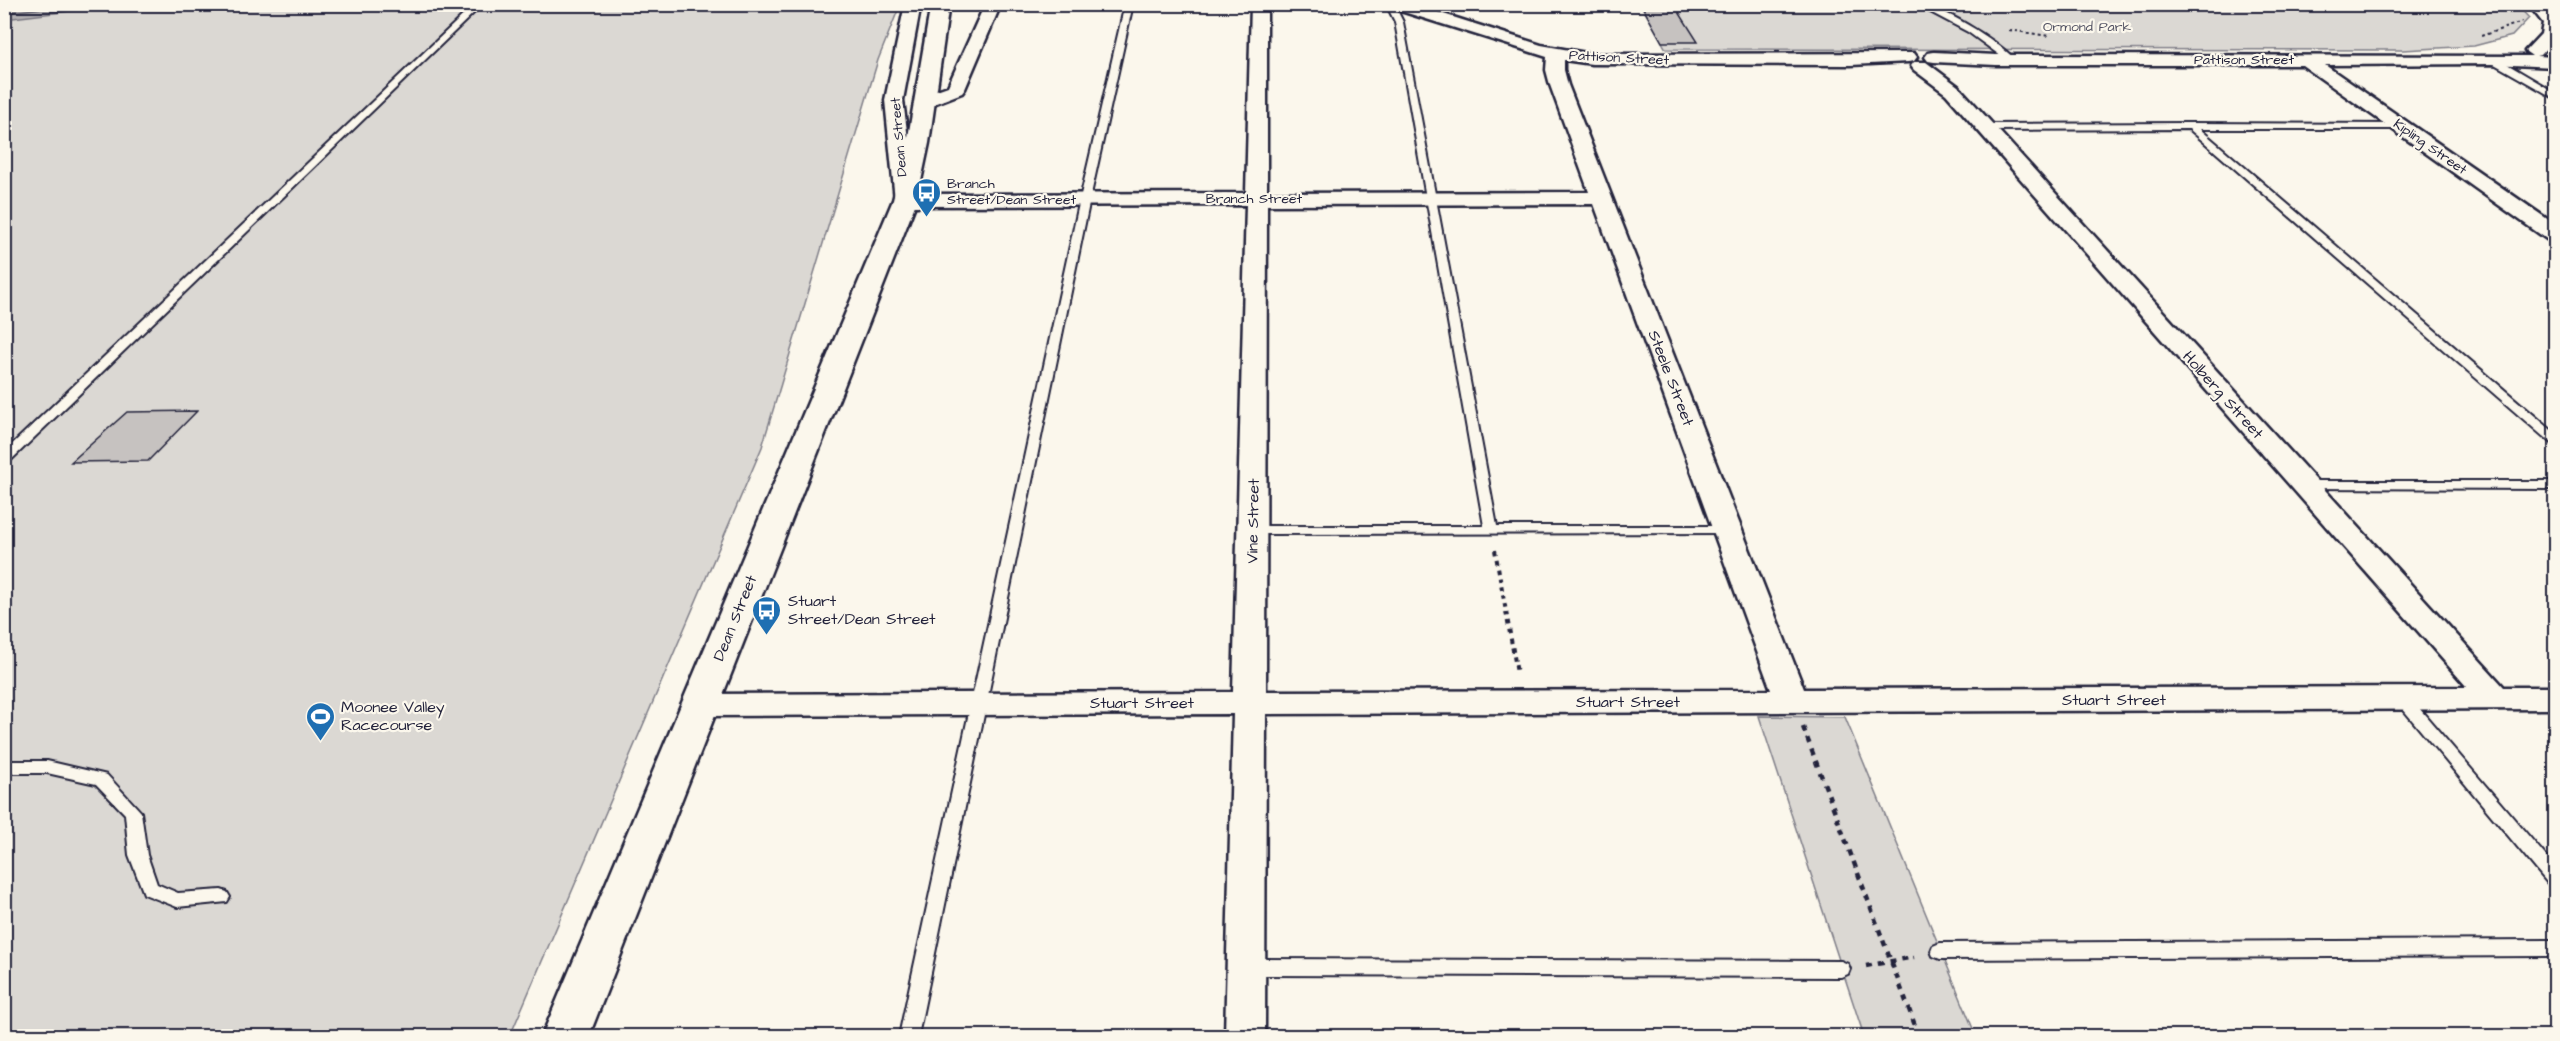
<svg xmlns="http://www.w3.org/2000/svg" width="2560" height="1041" viewBox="0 0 2560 1041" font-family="'Architects Daughter',sans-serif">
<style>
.green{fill:#dbd8d3;stroke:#7e7d87;stroke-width:1.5}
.water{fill:#b1aeb0;stroke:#787681;stroke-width:1.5}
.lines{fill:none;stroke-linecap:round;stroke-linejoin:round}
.shore{stroke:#5b5a6a;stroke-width:1.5}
.building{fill:#c6c2c0;stroke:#22223b;stroke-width:1.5}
.lane-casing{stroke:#22223b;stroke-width:4}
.street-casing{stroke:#22223b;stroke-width:5}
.secondary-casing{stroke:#22223b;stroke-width:5}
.primary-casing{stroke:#22223b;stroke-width:5}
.path-far2{stroke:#22223b;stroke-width:2;stroke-dasharray:3 3;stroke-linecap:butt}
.path-far1{stroke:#22223b;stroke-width:4;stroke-dasharray:4.5 4.5;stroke-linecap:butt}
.path{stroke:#22223b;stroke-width:4.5;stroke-dasharray:6 6;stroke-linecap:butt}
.lane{fill:#fbf7ec;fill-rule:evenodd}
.street{fill:#fbf7ec;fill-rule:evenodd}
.secondary{fill:#fbf7ec;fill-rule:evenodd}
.primary{fill:#fbf7ec;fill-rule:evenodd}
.labels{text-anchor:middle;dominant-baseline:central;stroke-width:4.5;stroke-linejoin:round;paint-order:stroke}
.far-park-label{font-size:14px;fill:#505061;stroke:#fbf7ec}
.far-street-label{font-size:14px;fill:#22223b;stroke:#fbf7ec}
.far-poi-label{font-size:14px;fill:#22223b;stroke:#fbf7ec;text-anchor:start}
.street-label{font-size:16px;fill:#22223b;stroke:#fbf7ec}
.poi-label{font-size:16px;fill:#22223b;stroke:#fbf7ec;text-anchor:start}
</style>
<rect width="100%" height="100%" fill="#fbf7ec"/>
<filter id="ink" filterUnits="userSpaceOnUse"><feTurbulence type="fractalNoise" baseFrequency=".0167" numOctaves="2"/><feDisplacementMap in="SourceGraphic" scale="12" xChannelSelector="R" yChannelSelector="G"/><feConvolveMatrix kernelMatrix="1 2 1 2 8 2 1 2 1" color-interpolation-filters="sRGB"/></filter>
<g filter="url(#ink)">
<path class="green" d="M 2516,4 L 2529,18 L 2512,36 L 2474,46 L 2403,50 L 1666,49 L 1641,5 Z
M 4,5 L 900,5 L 878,60 L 762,447 L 510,1036 L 5,1036 Z
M 1759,716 L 1845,717 L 1976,1036 L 1864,1036 Z"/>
<path class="water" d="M 5,4 L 119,4 L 119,5 L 5,19 Z"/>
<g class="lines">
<path class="shore" d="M 4,13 L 73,4"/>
</g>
<path class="building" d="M 1641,4 L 1674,4 L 1698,42 L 1662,42 Z
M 197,411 L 148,461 L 71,462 L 127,412 Z"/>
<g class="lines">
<defs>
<path id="lane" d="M 475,4 L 483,4 L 9,462 L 4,463 L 4,452 Z
M 1125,4 L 1133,4 L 1090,199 L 918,1036 L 899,1036 L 1080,199 Z
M 1386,4 L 1394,4 L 1403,22 L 1497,526 L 1728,526 L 1735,530 L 1733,533 L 1253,534 L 1246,530 L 1253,526 L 1484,526 L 1395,22 Z
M 1915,4 C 1941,4 1997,41 2016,60 L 2009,62 L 1968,32 Z
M 2489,57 L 2495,57 L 2556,93 L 2556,99 L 2489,61 Z
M 2191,123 L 2403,124 L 2405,126 L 2400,129 L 2200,129 L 2556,434 L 2556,445 L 2552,444 L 2189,129 L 1984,130 L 1979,127 L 1984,124 Z
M 2304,481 L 2556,481 L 2556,489 L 2299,488 L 2297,485 L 2299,482 Z
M 2402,693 L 2407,694 L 2556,868 L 2556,888 L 2550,886 L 2397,702 L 2394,698 L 2397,694 Z
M 4,761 L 47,761 L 107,775 L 141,812 L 147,855 L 157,884 L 178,893 L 221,890 L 227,892 L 230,897 L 227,902 L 177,907 L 144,894 L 129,855 L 125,814 L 96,784 L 47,773 L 4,773 Z
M 2556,940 L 2556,956 L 1940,959 L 1933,956 L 1931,951 L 1933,946 L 1940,943 Z
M 1248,959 L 1841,961 L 1848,964 L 1850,969 L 1848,974 L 1841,977 L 1248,975 L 1241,972 L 1239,967 L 1241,962 Z"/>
<path id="street" d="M 905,4 L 921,4 L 903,100 L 915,194 L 1246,193 L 1251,4 L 1267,4 L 1267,193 L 1589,192 L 1550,85 L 1546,70 L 1547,57 L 1388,7 L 1386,4 L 1412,4 L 1541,45 L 1592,54 L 1914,53 L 1917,57 L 1914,61 L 1908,62 L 1851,65 L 1592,64 L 1564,60 L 1564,70 L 1568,85 L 1804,689 L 2467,687 L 1946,94 L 1914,70 L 1911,66 L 1914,62 L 1926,62 L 1958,86 L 2504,687 L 2556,687 L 2556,709 L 1266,714 L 1265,1036 L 1225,1036 L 1233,714 L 700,716 L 688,713 L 684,705 L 688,697 L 700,694 L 1233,692 L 1246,205 L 905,206 L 898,204 L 895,200 L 885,100 ZM 1594,204 L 1771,690 L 1266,691 L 1267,205 Z
M 985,4 L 1001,4 L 965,89 L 962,93 L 931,105 L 917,105 L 915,101 L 917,97 L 948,86 Z
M 2528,4 L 2546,4 L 2556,15 L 2556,38 L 2540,55 L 2536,56 L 2556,57 L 2556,67 L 2492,64 L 2325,65 L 2556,225 L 2556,241 L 2548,240 L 2302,65 L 1996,65 L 1934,62 L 1928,61 L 1925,57 L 1928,53 L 1934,52 L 1996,55 L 2532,56 L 2525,51 L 2541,34 L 2543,23 Z"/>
<path id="secondary" d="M 931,4 L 949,4 L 929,143 L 917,200 L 589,1036 L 542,1036 L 893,200 L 907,143 Z"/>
<path id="primary" d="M 2540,4 L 2556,4 L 2556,14 Z"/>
</defs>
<use href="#lane" class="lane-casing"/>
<use href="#street" class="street-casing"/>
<use href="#secondary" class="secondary-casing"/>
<use href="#primary" class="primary-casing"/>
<path class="path-far2" d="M 2009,30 L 2049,36
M 2481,36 L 2522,22"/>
<path class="path-far1" d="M 1495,550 L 1517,673"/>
<path class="path" d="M 1803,727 L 1919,1036
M 1866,966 L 1914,957"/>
<use href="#lane" class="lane"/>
<use href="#street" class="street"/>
<use href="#secondary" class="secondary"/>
<use href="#primary" class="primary"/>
</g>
</g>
<defs>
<symbol id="bus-pin" viewBox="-11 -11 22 30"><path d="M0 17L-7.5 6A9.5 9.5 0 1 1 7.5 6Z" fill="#1f6fb2" stroke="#fbf7ec"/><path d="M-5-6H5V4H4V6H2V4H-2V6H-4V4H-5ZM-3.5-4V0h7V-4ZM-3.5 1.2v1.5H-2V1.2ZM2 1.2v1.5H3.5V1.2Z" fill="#fff"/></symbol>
<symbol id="stadium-pin" viewBox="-11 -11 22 30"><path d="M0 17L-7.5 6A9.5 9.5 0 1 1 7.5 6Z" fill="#1f6fb2" stroke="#fbf7ec"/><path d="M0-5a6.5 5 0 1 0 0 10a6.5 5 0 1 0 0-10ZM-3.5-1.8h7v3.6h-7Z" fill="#fff"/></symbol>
</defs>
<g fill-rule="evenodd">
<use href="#bus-pin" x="910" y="176" width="33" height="45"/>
<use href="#bus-pin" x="750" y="594" width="33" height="45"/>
<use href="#stadium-pin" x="304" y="700" width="33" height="45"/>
</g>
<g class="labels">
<g class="far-park-label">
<text x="2087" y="27">Ormond Park</text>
</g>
<g class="far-street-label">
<text transform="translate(1619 58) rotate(3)">Pattison Street</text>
<text x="2244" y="60">Pattison Street</text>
<text transform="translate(899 137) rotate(-95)">Dean Street</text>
<text transform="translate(2430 147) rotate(35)">Kipling Street</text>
<text x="1254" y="199">Branch Street</text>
</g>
<g class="far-poi-label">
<text x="947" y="184">Branch<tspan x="947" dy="16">Street/Dean Street</tspan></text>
</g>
<g class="street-label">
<text transform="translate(1671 378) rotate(69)">Steele Street</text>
<text transform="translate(2223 395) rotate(48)">Holberg Street</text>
<text transform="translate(1253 521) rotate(-89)">Vine Street</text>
<text transform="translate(735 618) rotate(-68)">Dean Street</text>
<text x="2114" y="700">Stuart Street</text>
<text x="1628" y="702">Stuart Street</text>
<text x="1142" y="703">Stuart Street</text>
</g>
<g class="poi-label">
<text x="788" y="601">Stuart<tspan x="788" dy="18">Street/Dean Street</tspan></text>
<text x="341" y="707">Moonee Valley<tspan x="341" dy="18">Racecourse</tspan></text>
</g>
</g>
<rect width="2560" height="1041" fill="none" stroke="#fbf7ec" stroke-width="24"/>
<rect x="12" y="12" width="2536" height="1017" fill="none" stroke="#22223b" stroke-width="2" filter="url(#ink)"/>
</svg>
